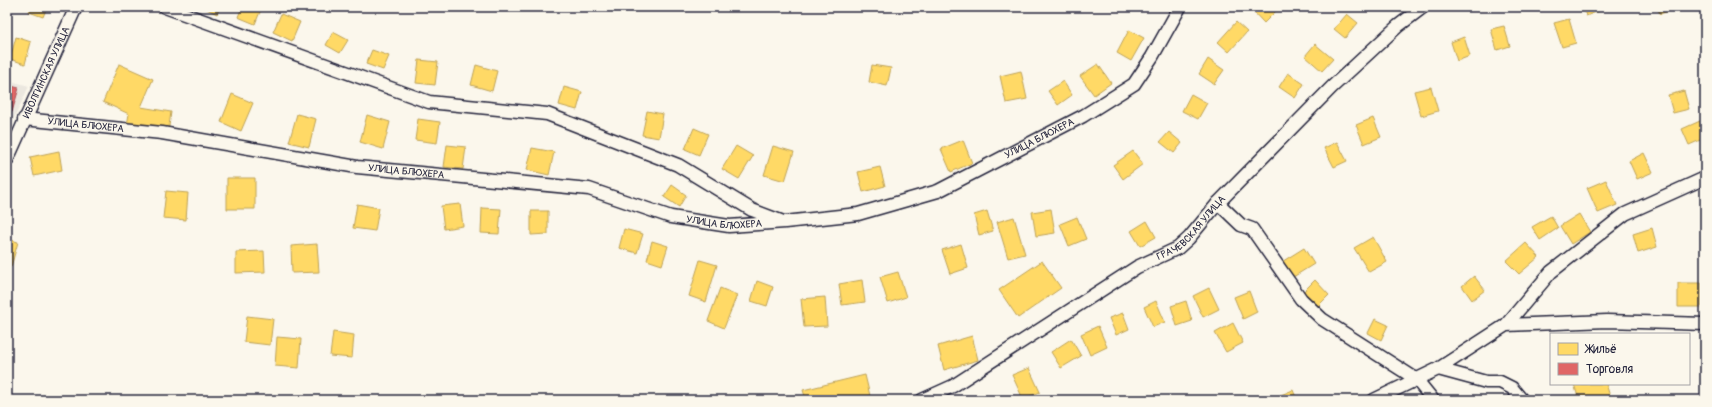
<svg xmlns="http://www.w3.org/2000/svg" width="1712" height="407" viewBox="0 0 1712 407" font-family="Pangolin,sans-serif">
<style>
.built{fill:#ebe7df}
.homes{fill:#ffd966;stroke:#bda259}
.shops{fill:#e06666;stroke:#a75259}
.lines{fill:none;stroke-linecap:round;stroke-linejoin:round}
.minor-casing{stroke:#22223b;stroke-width:15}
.minor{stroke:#fbf7ec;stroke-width:12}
.labels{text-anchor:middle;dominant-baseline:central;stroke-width:4;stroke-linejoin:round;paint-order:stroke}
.street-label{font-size:10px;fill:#22223b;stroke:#fbf7ec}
</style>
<rect width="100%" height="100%" fill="#fbf7ec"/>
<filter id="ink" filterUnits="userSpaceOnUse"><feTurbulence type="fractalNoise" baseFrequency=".025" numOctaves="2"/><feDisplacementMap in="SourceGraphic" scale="8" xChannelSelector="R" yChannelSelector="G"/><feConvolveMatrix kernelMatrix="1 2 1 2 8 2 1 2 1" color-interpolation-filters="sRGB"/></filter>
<g filter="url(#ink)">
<path class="built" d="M 7,80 L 29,86 L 7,134 Z"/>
<path class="homes" d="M 31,7 L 47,7 L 43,17 L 29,12 Z
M 203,7 L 220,7 L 217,14 Z
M 242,7 L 262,7 L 255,24 L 238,17 Z
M 1249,7 L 1273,7 L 1277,10 L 1264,23 Z
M 1583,7 L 1606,7 L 1606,8 L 1586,16 Z
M 1657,7 L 1679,7 L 1660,14 Z
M 281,14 L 300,22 L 292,41 L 273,32 Z
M 1347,14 L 1358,23 L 1345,38 L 1334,29 Z
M 1569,19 L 1576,43 L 1562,47 L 1554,23 Z
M 1236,22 L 1247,32 L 1229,52 L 1218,42 Z
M 1504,26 L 1510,46 L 1497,50 L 1491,29 Z
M 1129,30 L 1144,38 L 1131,61 L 1117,53 Z
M 333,32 L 348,40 L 340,53 L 326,45 Z
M 16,37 L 31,42 L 25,64 L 10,59 Z
M 1464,37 L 1470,56 L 1457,61 L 1451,42 Z
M 1315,44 L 1333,59 L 1322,71 L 1305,56 Z
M 372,50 L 389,56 L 383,70 L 366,64 Z
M 1208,59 L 1224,70 L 1214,84 L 1199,74 Z
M 419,60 L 438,62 L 435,85 L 416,83 Z
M 119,64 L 153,79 L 141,107 L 171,112 L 168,133 L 127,125 L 129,114 L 103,102 Z
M 1098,64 L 1111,83 L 1094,95 L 1080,76 Z
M 476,65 L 497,71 L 492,91 L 471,85 Z
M 872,65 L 891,68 L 887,86 L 869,82 Z
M 1021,71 L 1027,99 L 1006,103 L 1000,76 Z
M 1288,73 L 1304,84 L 1295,98 L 1279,87 Z
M 1063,81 L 1072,95 L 1058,105 L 1048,91 Z
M 564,87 L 582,92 L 577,110 L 559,105 Z
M 1431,87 L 1438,111 L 1421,116 L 1414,91 Z
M 1684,91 L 1689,109 L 1673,113 L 1668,95 Z
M 232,94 L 253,103 L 241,131 L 221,122 Z
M 1191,94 L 1207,103 L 1198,119 L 1182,111 Z
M 647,111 L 663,114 L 659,138 L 642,135 Z
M 297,114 L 316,119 L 309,147 L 289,142 Z
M 367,115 L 390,122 L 383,149 L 360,142 Z
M 1373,118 L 1381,137 L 1364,144 L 1356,125 Z
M 418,119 L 440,122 L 437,143 L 415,140 Z
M 1700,121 L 1705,132 L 1705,138 L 1689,145 L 1682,129 Z
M 694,128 L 708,134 L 699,155 L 685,149 Z
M 1169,132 L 1182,143 L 1174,153 L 1160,142 Z
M 963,140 L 972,163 L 951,172 L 941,149 Z
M 1337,142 L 1347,161 L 1334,167 L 1324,148 Z
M 447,145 L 466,147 L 463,169 L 444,167 Z
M 736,146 L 753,156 L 739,179 L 722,169 Z
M 773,146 L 794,152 L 785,181 L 764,175 Z
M 532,148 L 554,152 L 549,175 L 527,170 Z
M 59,151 L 62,170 L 34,176 L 30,157 Z
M 1133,151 L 1143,164 L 1123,179 L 1113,165 Z
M 1644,153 L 1653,172 L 1637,179 L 1629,161 Z
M 880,167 L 885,186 L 863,192 L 858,172 Z
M 227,178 L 255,178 L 255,209 L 227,209 Z
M 1606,180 L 1617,205 L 1598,213 L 1587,188 Z
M 672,185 L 686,195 L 679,207 L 664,197 Z
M 166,191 L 188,193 L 186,220 L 163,218 Z
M 357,204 L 379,208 L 375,231 L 353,228 Z
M 460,204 L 463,226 L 444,229 L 441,206 Z
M 482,208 L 501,209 L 499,234 L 481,233 Z
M 1051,209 L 1055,233 L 1036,236 L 1032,212 Z
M 531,211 L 548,211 L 548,234 L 531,235 Z
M 987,211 L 993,231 L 979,235 L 974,215 Z
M 1579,214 L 1590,232 L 1571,244 L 1560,226 Z
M 1551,216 L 1558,228 L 1540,240 L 1532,227 Z
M 1014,217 L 1025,254 L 1008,258 L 997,222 Z
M 1077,217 L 1086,239 L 1069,246 L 1060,224 Z
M 1147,221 L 1156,237 L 1140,246 L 1131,231 Z
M 1652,228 L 1657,247 L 1638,253 L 1633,234 Z
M 624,229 L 643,234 L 637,253 L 619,248 Z
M 1373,237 L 1387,262 L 1369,272 L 1354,248 Z
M 7,239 L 18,242 L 11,267 L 7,266 Z
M 652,241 L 668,246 L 662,265 L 647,260 Z
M 1526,243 L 1539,257 L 1519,274 L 1506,261 Z
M 317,244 L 319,272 L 292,273 L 291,246 Z
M 961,244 L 968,268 L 950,274 L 942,250 Z
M 1304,248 L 1314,264 L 1290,279 L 1280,263 Z
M 264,251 L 265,272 L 236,273 L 236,252 Z
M 700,260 L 717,265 L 706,302 L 689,296 Z
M 1042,261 L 1061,288 L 1018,318 L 999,290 Z
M 898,272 L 906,297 L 888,303 L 880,277 Z
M 1474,276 L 1485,290 L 1472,300 L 1462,286 Z
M 862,280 L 865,302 L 842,305 L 839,284 Z
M 1315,280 L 1329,295 L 1317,307 L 1303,292 Z
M 757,281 L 773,287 L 767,306 L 751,301 Z
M 1678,283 L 1701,283 L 1701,307 L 1678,307 Z
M 720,288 L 737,295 L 724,328 L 708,321 Z
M 1209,288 L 1219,309 L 1203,317 L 1193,296 Z
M 1249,291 L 1257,312 L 1243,319 L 1234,297 Z
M 825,297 L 827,326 L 804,327 L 801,299 Z
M 1156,301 L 1165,322 L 1153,327 L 1144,307 Z
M 1186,301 L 1192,321 L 1177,326 L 1171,306 Z
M 1123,313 L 1129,329 L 1116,335 L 1109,318 Z
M 247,316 L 273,319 L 270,345 L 244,342 Z
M 1375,319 L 1388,325 L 1381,340 L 1368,333 Z
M 1233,323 L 1243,343 L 1226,352 L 1215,333 Z
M 1098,326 L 1107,347 L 1090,355 L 1081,334 Z
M 333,332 L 354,335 L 352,358 L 330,356 Z
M 972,336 L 978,360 L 944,370 L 938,346 Z
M 277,337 L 301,339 L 299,368 L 275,366 Z
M 1071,339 L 1081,356 L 1061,368 L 1051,352 Z
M 1029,368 L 1040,392 L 1023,399 L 1012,375 Z
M 865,375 L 871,400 L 806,400 L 803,390 Z
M 1574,384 L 1606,384 L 1610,396 L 1597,400 L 1579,400 Z
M 1293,390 L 1297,400 L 1272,400 L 1271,399 Z"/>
<path class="shops" d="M 7,85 L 19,88 L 12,112 L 7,110 Z"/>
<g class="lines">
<defs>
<g id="minor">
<path d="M 165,7 L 429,102 L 547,114 L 678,165 L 752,210 L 781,221"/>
<path id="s1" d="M 24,119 L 162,133 L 357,167 L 589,189 L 671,217 L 729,226 L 785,222 L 858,214 L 938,191 L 1083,116 L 1134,84 L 1152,57 L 1180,7"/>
<path id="s2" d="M 7,160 L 76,7"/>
<path d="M 1218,203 L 1241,225 L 1252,229 L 1301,299 L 1322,319 L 1416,379 L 1433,400"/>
<path d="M 1506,325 L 1551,272 L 1625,214 L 1705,178"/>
<path d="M 1438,369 L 1486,382 L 1500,382 L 1512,388 L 1522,400"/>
<path id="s3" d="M 922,400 L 953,386 L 1137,267 L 1178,248 L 1189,238 L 1218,203 L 1332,87 L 1398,26 L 1423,7"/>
<path d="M 1374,400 L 1438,369 L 1506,325 L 1607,321 L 1705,324"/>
</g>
</defs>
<use href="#minor" class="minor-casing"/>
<use href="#minor" class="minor"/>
</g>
</g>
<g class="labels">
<g class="street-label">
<text stroke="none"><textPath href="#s2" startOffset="96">ИВОЛГИНСКАЯ УЛИЦА</textPath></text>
<text stroke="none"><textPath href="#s1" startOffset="62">УЛИЦА БЛЮХЕРА</textPath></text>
<text stroke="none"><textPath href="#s1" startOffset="1042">УЛИЦА БЛЮХЕРА</textPath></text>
<text stroke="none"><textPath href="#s1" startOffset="386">УЛИЦА БЛЮХЕРА</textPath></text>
<text stroke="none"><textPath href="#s1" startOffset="710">УЛИЦА БЛЮХЕРА</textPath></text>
<text stroke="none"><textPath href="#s3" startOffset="321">ГРАЧЕВСКАЯ УЛИЦА</textPath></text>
</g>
</g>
<rect width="1712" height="407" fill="none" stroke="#fbf7ec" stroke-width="24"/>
<rect x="12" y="12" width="1688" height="383" fill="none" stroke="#22223b" stroke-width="1.5" filter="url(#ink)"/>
<rect x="1550" y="333" width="140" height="52" fill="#fbf7ec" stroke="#a4a2a5"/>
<rect x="1558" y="343" width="20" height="12" fill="#ffd966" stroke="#a4a2a5"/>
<text x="1586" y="353" font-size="12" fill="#22223b">Жильё</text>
<rect x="1558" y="363" width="20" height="12" fill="#e06666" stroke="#a4a2a5"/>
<text x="1586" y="373" font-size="12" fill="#22223b">Торговля</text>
</svg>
